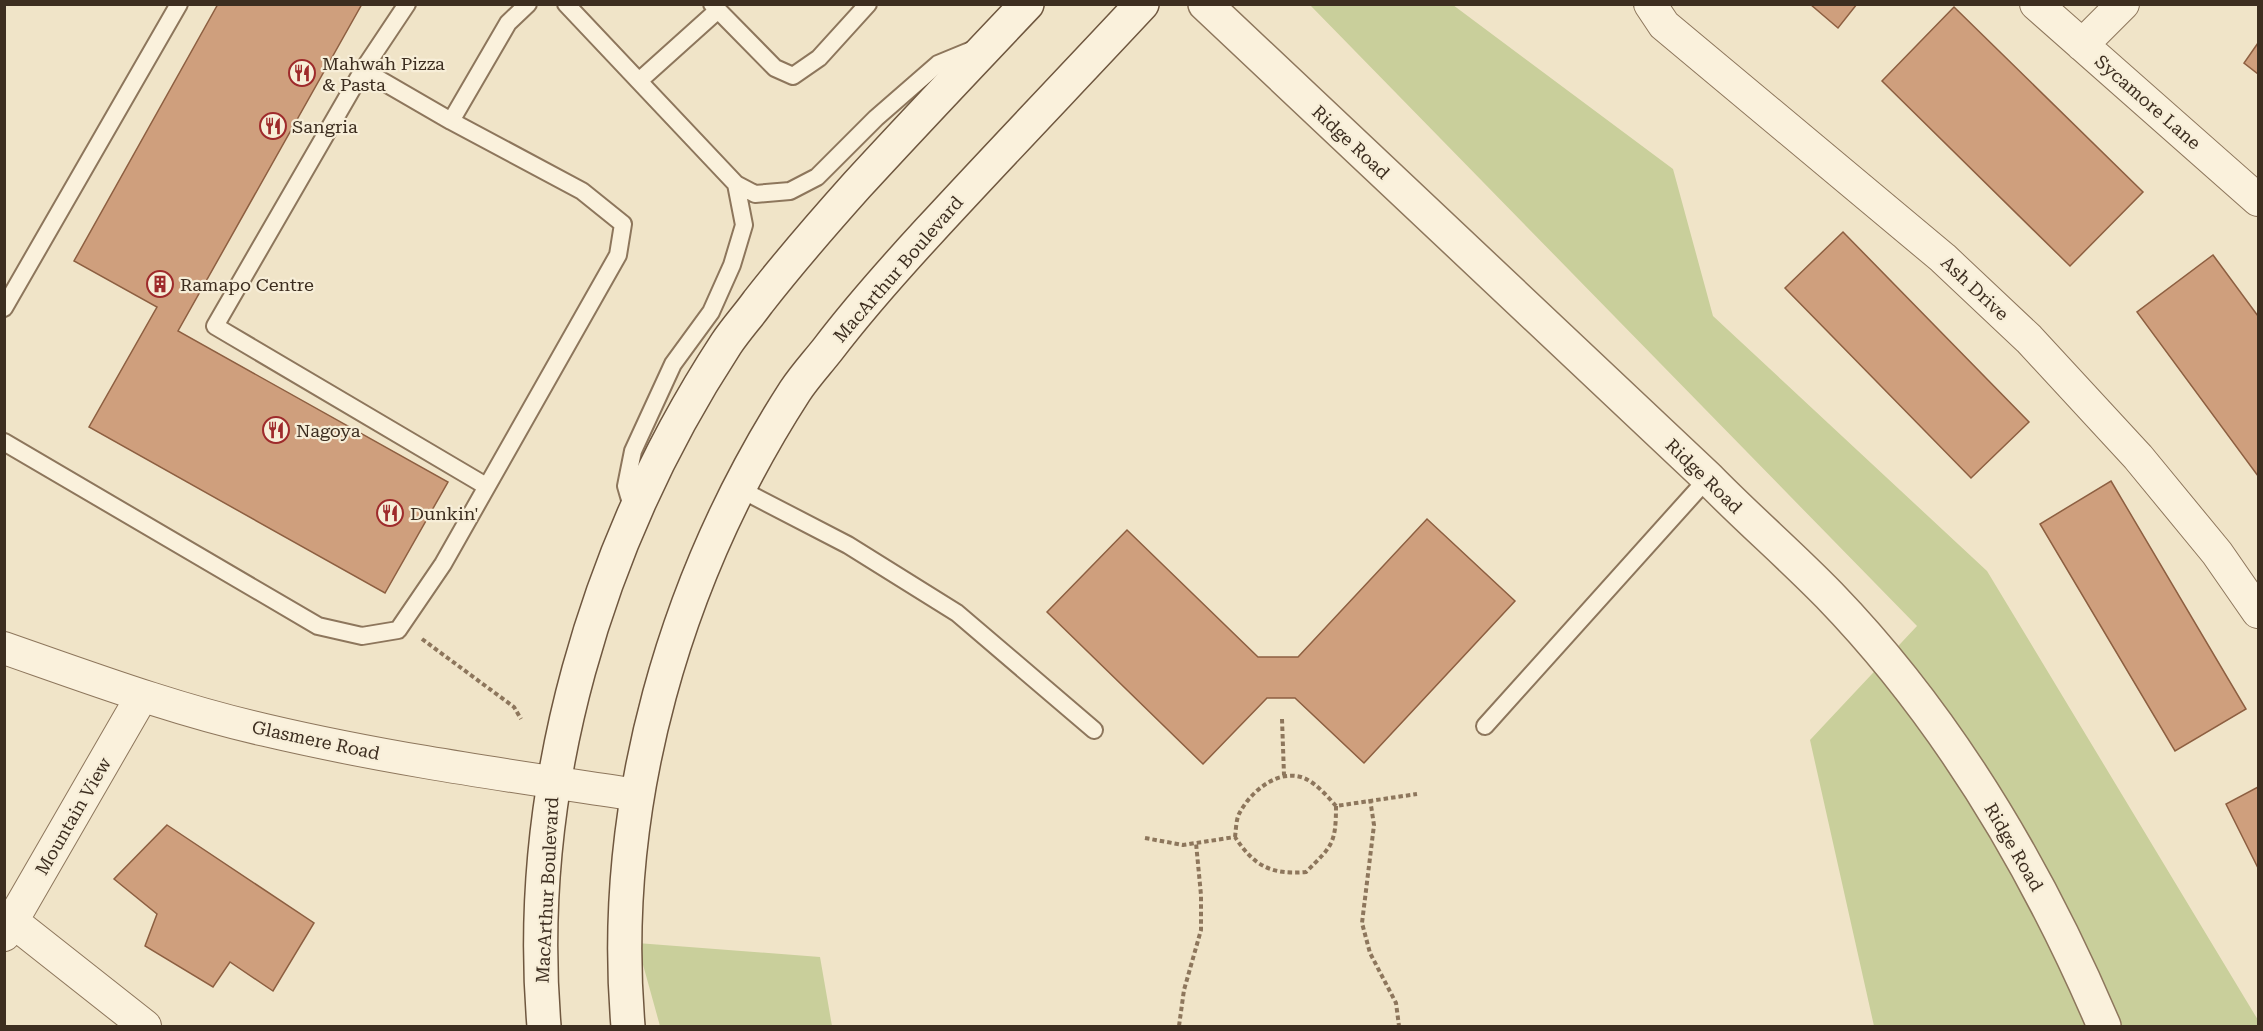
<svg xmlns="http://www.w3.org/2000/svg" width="2263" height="1031" viewBox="0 0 2263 1031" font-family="'Roboto Serif',serif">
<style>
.green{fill:#c9cf9b}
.building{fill:#cf9f7d;stroke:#8d5f41;stroke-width:1.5}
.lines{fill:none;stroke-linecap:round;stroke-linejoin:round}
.service-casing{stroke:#8d765c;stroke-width:20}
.minor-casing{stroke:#8d765c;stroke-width:34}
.tertiary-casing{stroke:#8d765c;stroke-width:36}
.secondary-casing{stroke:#6f573f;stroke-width:36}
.path{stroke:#8d765c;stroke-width:4;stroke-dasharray:4.5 3;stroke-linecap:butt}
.service{stroke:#faf1dc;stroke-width:16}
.minor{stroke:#faf1dc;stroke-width:32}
.tertiary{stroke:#faf1dc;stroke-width:33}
.secondary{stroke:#faf1dc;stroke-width:33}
.labels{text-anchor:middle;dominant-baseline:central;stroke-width:4.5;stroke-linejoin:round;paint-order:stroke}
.poi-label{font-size:18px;fill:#3d2e20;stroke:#f7eed8;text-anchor:start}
.street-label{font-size:18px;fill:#3d2e20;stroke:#f7eed8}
</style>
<rect width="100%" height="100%" fill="#f0e4c8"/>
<path class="green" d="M 1310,5 L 1453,5 L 1673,169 L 1713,316 L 1987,571 L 2258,1020 L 2258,1026 L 1874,1026 L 1810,740 L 1917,626 Z
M 637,943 L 820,957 L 832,1026 L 660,1026 Z"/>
<path class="building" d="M 218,4 L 362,4 L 178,331 L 448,482 L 385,593 L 89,427 L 157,307 L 74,261 Z
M 1810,4 L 1857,4 L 1838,28 Z
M 1954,7 L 2143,192 L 2070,266 L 1882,81 Z
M 2258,43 L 2258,74 L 2244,63 Z
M 1843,232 L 2029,422 L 1971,478 L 1785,288 Z
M 2213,255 L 2258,316 L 2258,476 L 2137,312 Z
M 2111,481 L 2246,709 L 2175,751 L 2040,524 Z
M 1427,519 L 1515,601 L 1364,763 L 1295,698 L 1267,698 L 1203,764 L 1047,612 L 1127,530 L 1258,657 L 1298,657 Z
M 2258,787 L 2258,868 L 2226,804 Z
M 167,825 L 314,923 L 273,991 L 230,962 L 213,987 L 145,946 L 157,914 L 114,879 Z"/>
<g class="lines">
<defs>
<path id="service" d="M 407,4 L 363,70 L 215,326 L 486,486
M 566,4 L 736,184 L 755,194 L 790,191 L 817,177 L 876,118 L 938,64 L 972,50
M 712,4 L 775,68 L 793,76 L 819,58 L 868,4
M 363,70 L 451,121 L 508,23 L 528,4
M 639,81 L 718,10
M 4,308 L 179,4
M 4,442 L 318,626 L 362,636 L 398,630 L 443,564 L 618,255 L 623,224 L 582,191 L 451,121
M 738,488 L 848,545 L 957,613 L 1094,730
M 633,510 L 626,486 L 633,451 L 673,364 L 711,312 L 732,265 L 744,225 L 736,184
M 1485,726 L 1708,478"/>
<path id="minor" d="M 1650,4 L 1664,25 L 1943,258 L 2029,339 L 2138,457 L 2217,553 L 2258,612
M 2036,4 L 2258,200
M 2082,45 L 2123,4
M 4,648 C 90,678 176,710 265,730 C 388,759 512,776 637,795
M 12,921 L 145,1026
M 4,935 L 142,696"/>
<path id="tertiary" d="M 1205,4 L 1708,478 C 1747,518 1790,555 1829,595 C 1949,719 2037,869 2104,1026"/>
<path id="secondary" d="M 544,1026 C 524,788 596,543 726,344 C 736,329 748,316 758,302 C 790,261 823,223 857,185 C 913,124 970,64 1027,4
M 628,1026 C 609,804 675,577 795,391 C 805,376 817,363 828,349 C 860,307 894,269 929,231 C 999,155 1071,80 1142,4"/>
</defs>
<use href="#service" class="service-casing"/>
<use href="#minor" class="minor-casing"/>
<use href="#tertiary" class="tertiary-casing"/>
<use href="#secondary" class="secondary-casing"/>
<path class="path" d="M 422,639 L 514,707 L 521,719
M 1282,719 L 1284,775
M 1370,799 L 1374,825 L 1362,923 L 1370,953 L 1396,1003 L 1399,1026
M 1235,837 C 1236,830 1236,820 1239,814 C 1250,792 1278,768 1304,778 C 1316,783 1328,797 1336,806
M 1145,838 L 1183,845 L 1235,837 C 1254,866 1271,875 1306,872 C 1332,846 1336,844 1336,806 L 1417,794
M 1179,1026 L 1184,990 L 1201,930 L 1201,895 L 1196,843"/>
<use href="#service" class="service"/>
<use href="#minor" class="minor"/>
<use href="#tertiary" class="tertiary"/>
<use href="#secondary" class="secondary"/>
</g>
<defs>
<symbol id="restaurant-ring" viewBox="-11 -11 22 22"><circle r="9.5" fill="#f7eed8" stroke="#9e2a2b" stroke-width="1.5"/><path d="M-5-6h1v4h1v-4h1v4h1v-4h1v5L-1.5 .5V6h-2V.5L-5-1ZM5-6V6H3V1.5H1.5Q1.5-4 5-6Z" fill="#9e2a2b"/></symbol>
<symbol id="building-ring" viewBox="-11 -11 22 22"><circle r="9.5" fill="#f7eed8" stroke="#9e2a2b" stroke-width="1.5"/><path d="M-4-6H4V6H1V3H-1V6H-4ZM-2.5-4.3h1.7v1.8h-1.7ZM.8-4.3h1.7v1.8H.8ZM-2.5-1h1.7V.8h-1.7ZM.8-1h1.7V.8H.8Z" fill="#9e2a2b"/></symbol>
</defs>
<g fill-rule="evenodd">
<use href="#restaurant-ring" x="287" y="58" width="30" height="30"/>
<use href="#restaurant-ring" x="258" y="111" width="30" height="30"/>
<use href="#building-ring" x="145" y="269" width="30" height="30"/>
<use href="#restaurant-ring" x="261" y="415" width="30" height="30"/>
<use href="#restaurant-ring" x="375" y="498" width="30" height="30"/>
</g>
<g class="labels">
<g class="poi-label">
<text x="322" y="63">Mahwah Pizza<tspan x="322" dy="21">&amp; Pasta</tspan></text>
<text x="292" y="126">Sangria</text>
<text x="180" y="284">Ramapo Centre</text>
<text x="296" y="430">Nagoya</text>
<text x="410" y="513">Dunkin'</text>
</g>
<g class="street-label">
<text transform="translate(2148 102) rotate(41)">Sycamore Lane</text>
<text transform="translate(1351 142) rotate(43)">Ridge Road</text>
<text transform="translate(898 269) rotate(-49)">MacArthur Boulevard</text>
<text transform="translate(1975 288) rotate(43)">Ash Drive</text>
<text transform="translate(1704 476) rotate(44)">Ridge Road</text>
<text transform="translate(316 740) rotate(12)">Glasmere Road</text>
<text transform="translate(73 816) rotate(-60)">Mountain View</text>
<text transform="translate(2014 847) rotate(60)">Ridge Road</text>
<text transform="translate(547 890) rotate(-87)">MacArthur Boulevard</text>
</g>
</g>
<rect width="2263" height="1031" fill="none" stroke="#3d2e20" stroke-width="12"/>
</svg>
